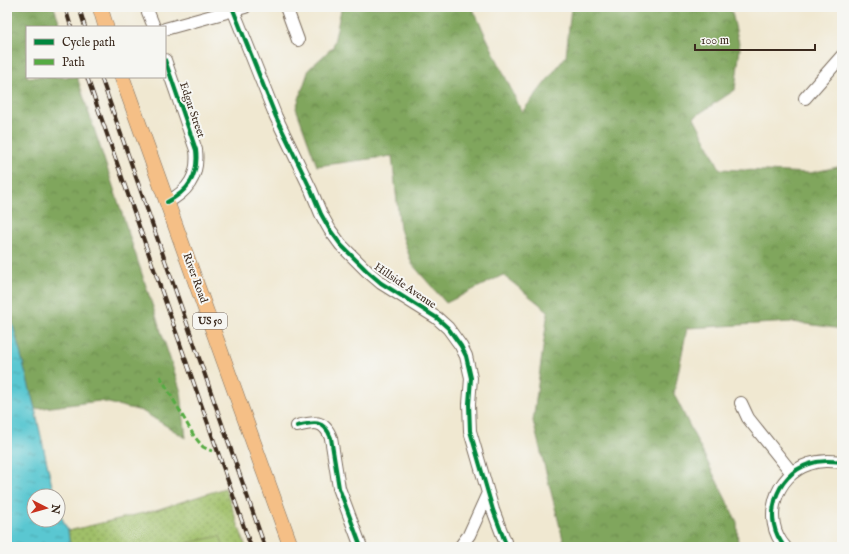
<svg xmlns="http://www.w3.org/2000/svg" width="849" height="554" viewBox="0 0 849 554" font-family="'IM FELL English',serif">
<style>
.forest{fill:url(#forest-crowns);stroke:#5e683e}
.park{fill:url(#park-dots);stroke:#6e7544}
.pitch{fill:#a0c069;stroke:#6e7544}
.water{fill:url(#water-ripples);stroke:#4a7878}
.lines{fill:none;stroke-linecap:round;stroke-linejoin:round}
.minor-casing{stroke:#7a6c5d;stroke-width:14}
.major-casing{stroke:#7a6c5d;stroke-width:16}
.minor{stroke:#fff;stroke-width:12}
.major{stroke:#f5bf86;stroke-width:15}
.rail-casing{stroke:#3b2a1e;stroke-width:4}
.rail{stroke:#f6f6f2;stroke-width:2.5;stroke-dasharray:8;stroke-linecap:butt}
.quiet{stroke:#55ab43;stroke-width:3;stroke-dasharray:6 3;stroke-linecap:butt}
.cycleway-casing{stroke:#f6f6f2;stroke-width:6}
.cycleway{stroke:#00873e;stroke-width:4}
.labels{text-anchor:middle;dominant-baseline:central;stroke-width:4;stroke-linejoin:round;paint-order:stroke}
.shield{fill:#f6f6f2;stroke:#73675e;stroke-width:1}
.shield-label{font-size:10px;font-weight:bold;fill:#3b2a1e}
.street-label{font-size:11px;fill:#3b2a1e;stroke:#f6f6f2}
</style>
<defs>
<pattern id="forest-crowns" width="20" height="18" patternUnits="userSpaceOnUse"><rect width="20" height="18" fill="#80a65d"/><path d="M2 6a3 3 0 1 1 6 0M12 15a3 3 0 1 1 6 0" fill="none" stroke="#6a874c"/></pattern>
<pattern id="park-dots" width="8" height="8" patternUnits="userSpaceOnUse"><rect width="8" height="8" fill="#a0c069"/><path d="M2 2h.1M6 6h.1" fill="none" stroke="#849c56" stroke-width="1.8" stroke-linecap="round"/></pattern>
<pattern id="water-ripples" width="26" height="14" patternUnits="userSpaceOnUse"><rect width="26" height="14" fill="#5ac7d1"/><path d="M2 4q2-2 4 0t4 0M15 11q2-2 4 0t4 0" fill="none" stroke="#4ca2a9"/></pattern>
</defs>
<rect width="100%" height="100%" fill="#f6f6f2"/>
<filter id="ink" filterUnits="userSpaceOnUse"><feTurbulence type="fractalNoise" baseFrequency=".025" numOctaves="2"/><feDisplacementMap in="SourceGraphic" scale="8" xChannelSelector="R" yChannelSelector="G"/><feConvolveMatrix kernelMatrix="1 2 1 2 8 2 1 2 1" color-interpolation-filters="sRGB"/></filter>
<filter id="wash" filterUnits="userSpaceOnUse"><feTurbulence type="fractalNoise" baseFrequency=".012" numOctaves="4" result="noise"/><feDisplacementMap in="SourceGraphic" scale="16" xChannelSelector="R" yChannelSelector="G"/><feGaussianBlur stdDeviation="0.9" result="paint"/><feColorMatrix in="noise" values="0 0 0 0 0 0 0 0 0 0 0 0 0 0 0 0 0 1.4 0 .05"/><feComposite in="paint" operator="in"/></filter>
<g filter="url(#wash)">
<rect width="100%" height="100%" fill="#f0e8d1"/>
<path class="forest" d="M 7,7 L 54,7 L 61,27 L 27,27 L 27,77 L 77,77 L 181,392 L 186,438 L 142,411 L 100,401 L 35,409 L 7,302 Z
M 338,7 L 472,7 L 522,112 L 566,56 L 571,7 L 733,7 L 731,8 L 740,48 L 735,90 L 694,117 L 720,169 L 810,173 L 842,166 L 842,329 L 792,322 L 687,328 L 674,394 L 737,522 L 738,547 L 565,547 L 533,421 L 548,311 L 503,275 L 446,303 L 412,264 L 400,229 L 392,156 L 317,166 L 296,108 L 309,69 L 333,47 L 341,10 Z"/>
<path class="park" d="M 225,488 L 246,547 L 70,547 L 68,531 L 156,510 Z"/>
<path class="pitch" d="M 220,536 L 224,547 L 185,547 L 187,543 Z"/>
<path class="water" d="M 7,302 L 35,409 L 52,486 L 58,496 L 34,496 L 34,520 L 58,520 L 58,496 L 61,516 L 68,531 L 70,547 L 7,547 Z"/>
</g>
<g filter="url(#ink)">
<g class="lines">
<defs>
<path id="minor" d="M 146,7 L 154,27
M 232,7 L 276,117 L 311,190 L 321,214 L 330,230 L 341,245 L 367,271 L 381,283 L 437,318 L 448,328 L 461,346 L 466,356 L 471,378 L 469,404 L 470,431 L 493,510 L 507,547
M 286,7 L 298,40
M 165,29 L 245,7
M 165,60 L 196,150 C 199,175 189,191 167,202
M 805,98 L 842,56
M 741,403 L 748,418 L 792,473
M 297,426 C 313,422 324,419 331,438 L 339,488 L 361,547
M 460,547 L 469,535 L 488,493
M 785,547 C 761,520 775,475 809,464 C 820,460 831,461 842,462"/>
<path id="major" d="M 100,7 L 106,27
M 122,77 L 291,547"/>
</defs>
<use href="#minor" class="minor-casing"/>
<use href="#major" class="major-casing"/>
<use href="#minor" class="minor"/>
<use href="#major" class="major"/>
<defs>
<path id="rail" d="M 65,7 L 71,27
M 79,7 L 85,27
M 87,77 L 251,547
M 101,77 L 265,547"/>
</defs>
<use href="#rail" class="rail-casing"/>
<use href="#rail" class="rail"/>
<path class="quiet" d="M 160,376 L 194,436 L 203,447 L 212,451"/>
<defs>
<path id="cycleway" d="M 232,7 L 276,117 L 311,190 L 321,214 L 330,230 L 341,245 L 367,271 L 381,283 L 437,318 L 448,328 L 461,346 L 466,356 L 471,378 L 469,404 L 470,431 L 493,510 L 507,547
M 165,60 L 196,150 C 199,175 189,191 167,202
M 297,426 C 313,422 324,419 331,438 L 339,488 L 361,547
M 785,547 C 761,520 775,475 809,464 C 820,460 831,461 842,462"/>
</defs>
<use href="#cycleway" class="cycleway-casing"/>
<use href="#cycleway" class="cycleway"/>
</g>
</g>
<g class="labels">
<rect class="shield" x="193" y="313" width="34" height="16" rx="3"/>
<g class="shield-label">
<text x="210" y="321">US 50</text>
</g>
<g class="street-label">
<text transform="translate(192 110) rotate(71)">Edgar Street</text>
<text transform="translate(195 278) rotate(70)">River Road</text>
<text transform="translate(405 286) rotate(34)">Hillside Avenue</text>
</g>
</g>
<rect width="849" height="554" fill="none" stroke="#f6f6f2" stroke-width="24"/>
<rect x="26" y="26" width="140" height="52" fill="#f6f6f2" stroke="#aba49d"/>
<rect x="34" y="39" width="20" height="6" fill="#00873e" stroke="#aba49d"/>
<text x="62" y="46" font-size="12" fill="#3b2a1e">Cycle path</text>
<rect x="34" y="59" width="20" height="6" fill="#55ab43" stroke="#aba49d"/>
<text x="62" y="66" font-size="12" fill="#3b2a1e">Path</text>
<g transform="translate(46 508) rotate(96)"><circle r="19" fill="#f6f6f2" stroke="#aba49d"/>
<path d="M0-3L7 15L0 10L-7 15Z" fill="#c8321e"/>
<text y="-6" font-size="11" font-weight="bold" text-anchor="middle" fill="#3b2a1e">N</text>
</g>
<path d="M695 44v6h120v-6" fill="none" stroke="#3b2a1e" stroke-width="2"/>
<text x="701" y="44" font-size="12" fill="#3b2a1e" stroke="#f6f6f2" stroke-width="3" paint-order="stroke">100 m</text>
</svg>
